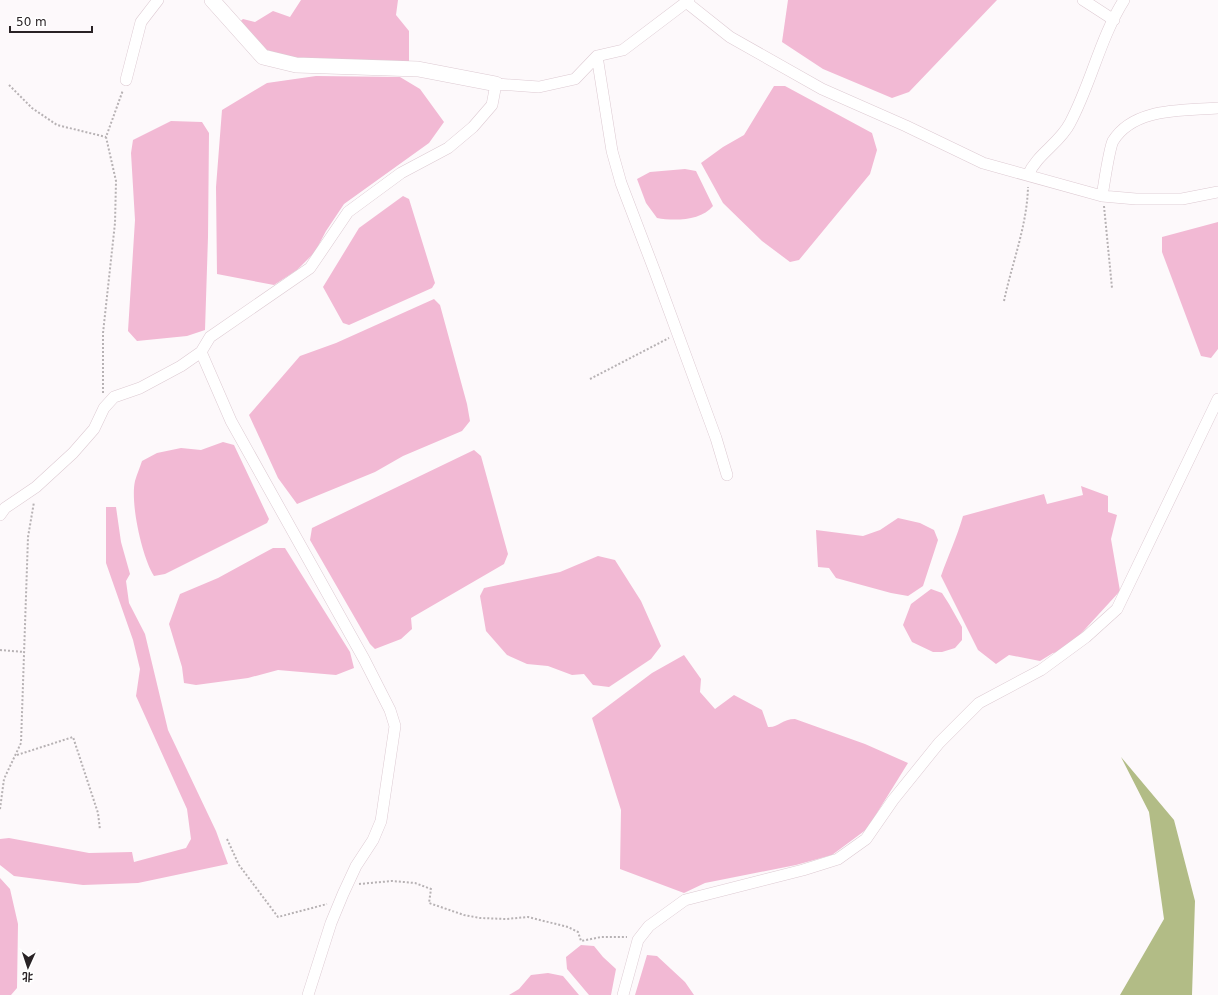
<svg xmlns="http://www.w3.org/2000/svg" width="1218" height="995" viewBox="0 0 1218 995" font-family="'DejaVu Sans','Noto Sans SC',sans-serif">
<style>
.forest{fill:#b2bc86}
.water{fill:#f2b9d4}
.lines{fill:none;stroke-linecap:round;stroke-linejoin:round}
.street-casing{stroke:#ddcad2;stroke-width:12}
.secondary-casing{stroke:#ddcad2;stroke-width:16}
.path{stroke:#b7b2b4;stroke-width:2;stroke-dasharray:2 2;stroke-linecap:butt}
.street{stroke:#fff;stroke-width:11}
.secondary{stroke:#fff;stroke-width:15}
</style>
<rect width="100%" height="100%" fill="#fdf9fb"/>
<path class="forest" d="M 1121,757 L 1174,820 L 1195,901 L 1192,995 L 1120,995 L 1164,919 L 1149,812 Z"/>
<path class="water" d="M 301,0 L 398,0 L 396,15 L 409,31 L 409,62 L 295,58 L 263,49 L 237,24 L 243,19 L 255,22 L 273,11 L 290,17 Z
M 788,0 L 997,0 L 909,92 L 892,98 L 823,69 L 782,42 Z
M 316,76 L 400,77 L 420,89 L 444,122 L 429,143 L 344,204 L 326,231 L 315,252 L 297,270 L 274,285 L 217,274 L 216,187 L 222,110 L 267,83 Z
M 774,86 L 785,86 L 872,133 L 877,150 L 870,174 L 799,260 L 790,262 L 762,241 L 723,203 L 701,163 L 723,147 L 744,135 Z
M 171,121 L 202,122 L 209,133 L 208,237 L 205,330 L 187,336 L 137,341 L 128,331 L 135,220 L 131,153 L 133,140 Z
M 685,169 L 696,171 L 713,206 C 701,221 674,221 657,218 L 646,203 L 637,179 L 650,172 Z
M 403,196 L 409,199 L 435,283 L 432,288 L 349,325 L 343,323 L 323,287 L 359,228 Z
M 1218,222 L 1218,349 L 1211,358 L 1201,356 L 1162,252 L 1162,237 Z
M 434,299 L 440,305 L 467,404 L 470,421 L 462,431 L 403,456 L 375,472 L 297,504 L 278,478 L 249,415 L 300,356 L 336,343 Z
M 223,442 L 234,445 L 269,519 L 267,523 L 165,574 L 154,576 C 142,557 130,503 135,481 C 137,474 140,467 142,461 L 157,453 L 181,448 L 201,450 Z
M 474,450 L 481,456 L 508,554 L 504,564 L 411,618 L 412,629 L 401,639 L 375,649 L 370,644 L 310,540 L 312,528 Z
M 1081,486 L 1108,496 L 1108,512 L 1117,515 L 1111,539 L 1120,591 L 1065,651 L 1053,653 L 1040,661 L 1009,655 L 996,664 L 978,650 L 941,576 C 948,556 957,537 963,516 L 1044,494 L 1047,504 L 1083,495 Z
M 106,507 L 116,507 L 121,542 L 130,574 L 126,581 L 129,603 L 145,634 L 168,730 L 216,831 L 228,864 L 138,883 L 83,885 L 14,876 L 0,865 L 0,839 L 9,838 L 89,853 L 132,852 L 134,862 L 186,848 L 191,839 L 187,809 L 136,696 L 140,669 L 133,640 L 106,563 Z
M 898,518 L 920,523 L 934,530 L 938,540 L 923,586 L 908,596 L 891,593 L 836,578 L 829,568 L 818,567 L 816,530 L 863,536 L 880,530 Z
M 273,548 L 285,548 L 350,652 L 354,668 L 336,675 L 278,670 L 248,678 L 196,685 L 184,683 L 182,667 L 169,624 L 180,594 L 218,578 Z
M 598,556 L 615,560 L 641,601 L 661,646 L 651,659 L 609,687 L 593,685 L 584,674 L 572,675 L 548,666 L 527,664 L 507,655 L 486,631 L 480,596 L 484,588 L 560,572 Z
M 931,589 L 942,593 L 949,604 L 962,627 L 962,640 L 955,648 L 942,652 L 933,652 L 912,642 L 903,625 L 911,604 Z
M 684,655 L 701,679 L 700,692 L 715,709 L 734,695 L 762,710 L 768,727 C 778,728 782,719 795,719 L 865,744 L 908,763 L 867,829 L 832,855 L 796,865 L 705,883 L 684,893 L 620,869 L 621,810 L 592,718 L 652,673 Z
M 0,878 L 10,889 L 18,924 L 17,988 L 11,995 L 0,995 Z
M 581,945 L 594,946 L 603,957 L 616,969 L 611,995 L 589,995 L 567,969 L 566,957 Z
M 647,955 L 657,956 L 685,982 L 694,995 L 635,995 Z
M 548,973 L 563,976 L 579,995 L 509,995 L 519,989 L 531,975 Z"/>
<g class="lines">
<defs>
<path id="street" d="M 1083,0 L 1114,20
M 686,2 L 730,37 L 822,89 L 906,126 L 983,163 L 1102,196 L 1136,199 L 1182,199 L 1218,192
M 597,56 L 612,151 L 621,183 L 655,272 L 716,438 L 727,475
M 126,80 L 141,22 L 158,0
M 1028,175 C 1037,154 1060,143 1070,123 C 1091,84 1100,38 1124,0
M 1102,196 C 1104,185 1109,149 1113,141 C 1134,107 1183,111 1218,108
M 201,352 L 231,421 L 364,659 L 390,710 L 395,726 L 381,821 L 373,840 L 356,866 L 343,894 L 331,923 L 308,995
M 0,515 L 5,508 L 36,487 L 73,453 L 94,429 L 104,408 L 114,397 L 140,388 L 181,366 L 201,352 L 210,337 L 310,268 L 348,212 L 401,173 L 448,148 L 473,127 L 492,105 L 496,84 L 539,87 L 575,79 L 597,56 L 623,50 L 689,0
M 623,995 L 638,940 L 649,926 L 685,900 L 803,870 L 838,859 L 866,839 L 893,800 L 939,743 L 979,703 L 1041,670 L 1086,637 L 1117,609 L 1218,399"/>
<path id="secondary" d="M 212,0 L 263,57 L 296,65 L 418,69 L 496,84"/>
</defs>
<use href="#street" class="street-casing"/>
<use href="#secondary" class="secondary-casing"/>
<path class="path" d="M 9,85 L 32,108 L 57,125 L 106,137
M 1104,206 L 1112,288
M 1004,301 C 1012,263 1027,226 1028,187
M 590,379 L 669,338
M 103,393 L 103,333 L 115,223 L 116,181 L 106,137 L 123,90
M 0,650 L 24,652
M 17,755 L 73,737 L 98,813 L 100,830
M 0,809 L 4,779 L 21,743 L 28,537 L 34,502
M 227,839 L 239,865 L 278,917 L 327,904
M 359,884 L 392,881 L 415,883 L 431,889 L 429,903 L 464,915 L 480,918 L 506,919 L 528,917 L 568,927 L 578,932 L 581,941 L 601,937 L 627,937"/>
<use href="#street" class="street"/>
<use href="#secondary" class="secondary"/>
</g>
<g transform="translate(28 967) rotate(183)" stroke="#ffffff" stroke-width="3" paint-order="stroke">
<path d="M0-3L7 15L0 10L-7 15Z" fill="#292225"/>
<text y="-6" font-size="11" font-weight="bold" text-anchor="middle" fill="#292225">北</text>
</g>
<path d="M10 26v6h82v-6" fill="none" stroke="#292225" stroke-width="2"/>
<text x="16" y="26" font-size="12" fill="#292225" stroke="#ffffff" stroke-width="3" paint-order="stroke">50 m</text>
</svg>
